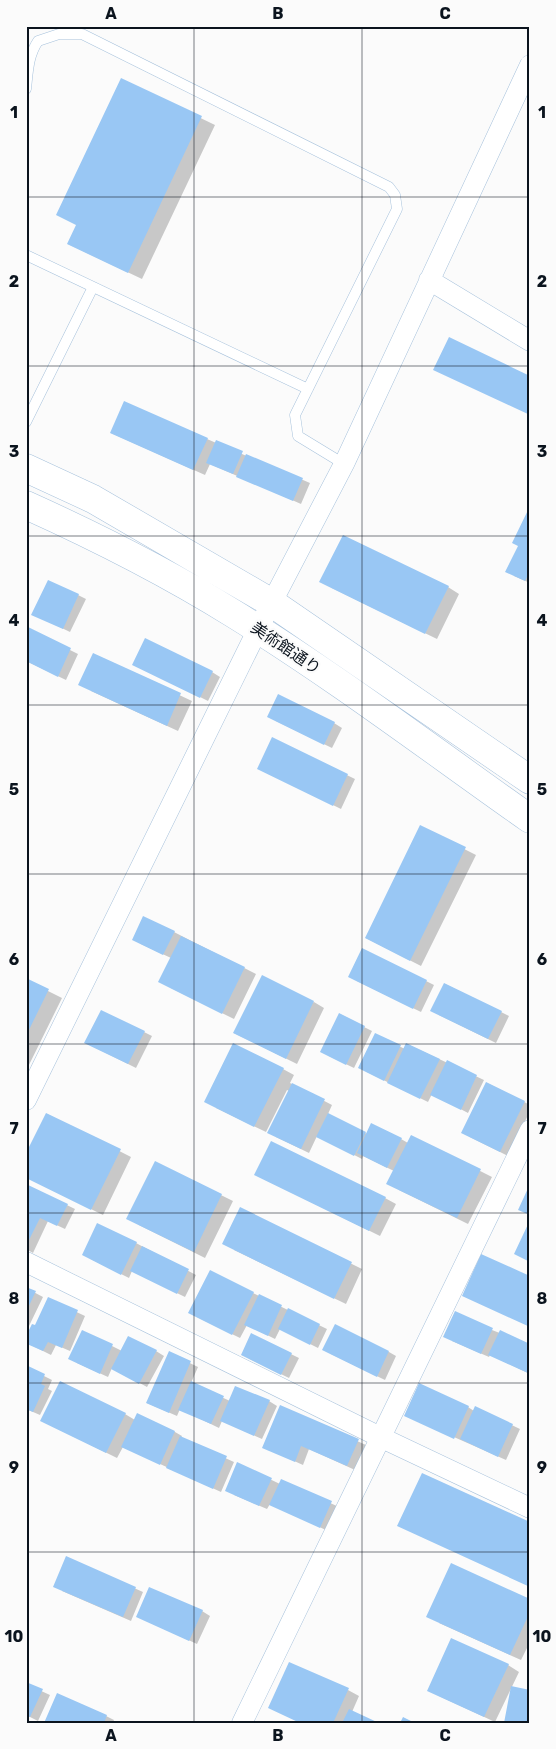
<svg xmlns="http://www.w3.org/2000/svg" width="556" height="1749" viewBox="0 0 556 1749" font-family="Rubik,'Noto Sans JP',sans-serif">
<style>
.shadow{fill:#0003}
.building{fill:#99c7f4}
.lines{fill:none;stroke-linecap:round;stroke-linejoin:round}
.lane-casing{stroke:#a7c2dc;stroke-width:11}
.street-casing{stroke:#a7c2dc;stroke-width:21}
.secondary-casing{stroke:#a7c2dc;stroke-width:29}
.lane{stroke:#fff;stroke-width:10}
.street{stroke:#fff;stroke-width:20}
.secondary{stroke:#fff;stroke-width:28}
.grid{fill:none;stroke:#0b141e;stroke-width:1;stroke-opacity:0.55}
.labels{text-anchor:middle;dominant-baseline:central;stroke-width:4.5;stroke-linejoin:round;paint-order:stroke}
.street-label{font-size:16px;fill:#0b141e;stroke:#fbfbfb}
.neatline{fill:none;stroke:#0b141e;stroke-width:2}
.grid-label{font-size:16px;text-anchor:middle;font-weight:bold;fill:#0b141e}
</style>
<rect width="100%" height="100%" fill="#fbfbfb"/>
<path class="shadow" d="M 122,80 L 215,125 L 142,279 L 68,244 L 77,225 Z
M 111,433 L 207,439 L 310,483 L 301,504 L 210,464 L 205,475 Z
M 530,509 L 530,583 L 514,576 L 519,546 Z
M 448,587 L 459,594 L 437,639 L 332,588 Z
M 78,595 L 86,599 L 70,632 L 41,618 Z
M 26,628 L 78,654 L 66,680 L 26,661 Z
M 94,655 L 192,701 L 178,731 L 91,691 Z
M 142,668 L 212,672 L 220,677 L 208,701 Z
M 276,721 L 334,723 L 342,728 L 332,748 Z
M 273,739 L 355,779 L 341,809 L 266,772 Z
M 421,827 L 476,855 L 421,966 L 366,938 Z
M 174,932 L 256,974 L 234,1019 L 171,988 L 171,958 L 141,944 Z
M 26,980 L 62,998 L 26,1071 Z
M 357,981 L 426,981 L 434,985 L 421,1012 Z
M 445,984 L 509,1016 L 496,1043 L 439,1015 Z
M 314,1002 L 324,1008 L 297,1064 L 234,1033 Z
M 364,1027 L 372,1031 L 354,1068 L 329,1056 Z
M 144,1032 L 152,1036 L 136,1068 L 94,1047 Z
M 376,1035 L 405,1049 L 407,1044 L 484,1080 L 468,1113 L 432,1094 L 428,1102 L 367,1072 Z
M 283,1069 L 294,1075 L 290,1083 L 332,1105 L 328,1114 L 367,1134 L 401,1139 L 408,1143 L 411,1136 L 492,1177 L 468,1224 L 399,1190 L 394,1171 L 363,1156 L 362,1159 L 317,1136 L 309,1153 L 276,1137 L 289,1091 L 287,1090 L 266,1132 L 216,1108 Z
M 487,1083 L 530,1105 L 530,1111 L 508,1156 L 470,1137 Z
M 47,1114 L 131,1157 L 103,1215 L 26,1177 Z
M 156,1163 L 233,1201 L 205,1258 L 139,1225 Z
M 256,1175 L 385,1198 L 396,1204 L 380,1236 Z
M 26,1185 L 75,1209 L 65,1229 L 48,1221 L 33,1253 L 26,1249 Z
M 241,1209 L 362,1269 L 346,1304 L 234,1250 Z
M 136,1243 L 196,1275 L 185,1297 L 132,1271 L 129,1278 L 91,1259 Z
M 26,1288 L 43,1297 L 29,1326 L 26,1324 Z
M 253,1293 L 327,1329 L 318,1348 L 280,1329 L 275,1339 L 247,1325 L 240,1338 L 197,1317 Z
M 49,1299 L 85,1316 L 70,1351 L 56,1345 L 51,1355 L 29,1344 Z
M 492,1330 L 530,1345 L 530,1374 L 490,1355 L 489,1357 L 452,1341 Z
M 82,1331 L 122,1351 L 156,1351 L 164,1356 L 147,1387 L 112,1368 L 108,1377 L 77,1363 Z
M 252,1335 L 299,1358 L 289,1378 L 250,1359 Z
M 389,1352 L 396,1356 L 385,1380 L 331,1354 Z
M 169,1353 L 198,1367 L 191,1383 L 230,1401 L 269,1401 L 277,1406 L 262,1439 L 222,1421 L 219,1428 L 180,1409 L 177,1416 L 147,1403 Z
M 26,1367 L 52,1380 L 48,1389 L 52,1391 L 40,1415 L 26,1409 Z
M 281,1407 L 366,1445 L 355,1470 L 309,1449 L 303,1465 L 263,1447 Z
M 468,1407 L 474,1411 L 476,1408 L 520,1429 L 506,1460 L 413,1419 Z
M 125,1414 L 135,1420 L 175,1432 L 182,1436 L 181,1438 L 234,1462 L 221,1492 L 123,1447 L 117,1458 L 42,1421 Z
M 238,1464 L 280,1484 L 282,1481 L 339,1507 L 328,1531 L 270,1504 L 267,1509 L 234,1495 Z
M 67,1558 L 143,1592 L 131,1621 L 62,1591 Z
M 530,1601 L 530,1642 L 521,1660 L 439,1623 Z
M 202,1611 L 210,1616 L 197,1644 L 138,1617 Z
M 508,1665 L 519,1672 L 495,1722 L 439,1696 Z
M 26,1684 L 50,1695 L 38,1721 L 26,1715 Z
M 348,1690 L 359,1696 L 352,1712 L 376,1723 L 300,1723 Z
M 106,1716 L 114,1720 L 113,1723 L 45,1723 Z"/>
<path class="building" d="M 121,78 L 202,116 L 128,273 L 67,244 L 76,225 L 56,215 Z
M 449,337 L 530,376 L 530,415 L 433,370 Z
M 124,401 L 208,438 L 193,470 L 110,433 Z
M 216,440 L 243,451 L 233,474 L 206,463 Z
M 246,454 L 303,478 L 293,501 L 236,477 Z
M 530,506 L 530,571 L 525,581 L 505,572 L 518,546 L 512,543 Z
M 343,535 L 449,586 L 425,634 L 319,582 Z
M 48,580 L 79,594 L 63,629 L 31,615 Z
M 26,626 L 71,648 L 58,677 L 26,661 Z
M 145,638 L 213,671 L 200,698 L 132,665 Z
M 93,653 L 181,693 L 167,726 L 78,685 Z
M 278,694 L 335,722 L 324,745 L 267,717 Z
M 272,737 L 348,774 L 333,806 L 257,769 Z
M 420,825 L 466,847 L 410,961 L 365,938 Z
M 143,916 L 175,931 L 163,955 L 132,940 Z
M 181,936 L 245,967 L 222,1014 L 158,982 Z
M 362,948 L 427,980 L 413,1009 L 348,977 Z
M 262,975 L 314,1001 L 286,1059 L 233,1033 Z
M 26,978 L 49,989 L 26,1036 Z
M 444,983 L 502,1011 L 488,1039 L 430,1011 Z
M 101,1010 L 145,1031 L 128,1064 L 84,1043 Z
M 339,1013 L 365,1026 L 346,1065 L 320,1052 Z
M 375,1033 L 401,1045 L 384,1081 L 358,1068 Z
M 233,1043 L 284,1068 L 254,1127 L 204,1102 Z
M 406,1043 L 440,1059 L 420,1099 L 387,1083 Z
M 447,1060 L 477,1075 L 461,1110 L 430,1095 Z
M 486,1082 L 525,1101 L 500,1152 L 461,1133 Z
M 292,1083 L 325,1099 L 301,1149 L 267,1133 Z
M 46,1113 L 121,1149 L 91,1210 L 26,1178 L 26,1153 Z
M 328,1113 L 366,1132 L 354,1156 L 316,1137 Z
M 371,1123 L 402,1138 L 387,1168 L 357,1153 Z
M 411,1135 L 481,1169 L 457,1218 L 386,1184 Z
M 271,1141 L 386,1197 L 369,1231 L 254,1175 Z
M 155,1161 L 222,1194 L 194,1252 L 126,1219 Z
M 26,1184 L 68,1204 L 57,1226 L 40,1218 L 26,1246 Z
M 530,1184 L 530,1215 L 518,1210 Z
M 240,1207 L 352,1262 L 334,1299 L 222,1244 Z
M 530,1220 L 530,1262 L 514,1254 Z
M 97,1223 L 137,1242 L 121,1275 L 82,1255 Z
M 142,1246 L 189,1269 L 177,1294 L 130,1271 Z
M 481,1254 L 530,1276 L 530,1327 L 462,1296 Z
M 210,1270 L 254,1292 L 232,1335 L 188,1313 Z
M 26,1287 L 36,1291 L 26,1312 Z
M 259,1294 L 282,1305 L 268,1336 L 244,1325 Z
M 48,1297 L 78,1310 L 62,1348 L 48,1342 L 43,1351 L 27,1344 L 29,1339 L 26,1336 L 32,1324 L 35,1325 Z
M 288,1308 L 320,1324 L 310,1345 L 278,1329 Z
M 455,1311 L 493,1328 L 481,1354 L 443,1337 Z
M 335,1324 L 389,1351 L 377,1377 L 322,1350 Z
M 82,1330 L 113,1344 L 100,1374 L 68,1359 Z
M 500,1330 L 530,1344 L 530,1374 L 488,1355 Z
M 251,1333 L 292,1353 L 281,1375 L 241,1355 Z
M 128,1336 L 157,1350 L 139,1384 L 111,1369 Z
M 169,1351 L 191,1361 L 169,1413 L 146,1403 Z
M 26,1365 L 45,1374 L 41,1384 L 45,1386 L 33,1412 L 26,1409 Z
M 60,1381 L 126,1413 L 106,1453 L 40,1421 Z
M 191,1381 L 224,1396 L 211,1424 L 178,1410 Z
M 419,1383 L 469,1406 L 454,1439 L 404,1416 Z
M 235,1386 L 270,1400 L 254,1436 L 220,1421 Z
M 280,1405 L 359,1439 L 347,1466 L 301,1446 L 295,1462 L 262,1448 Z
M 475,1406 L 513,1424 L 498,1457 L 460,1439 Z
M 137,1413 L 175,1431 L 160,1465 L 121,1447 Z
M 180,1436 L 227,1456 L 213,1489 L 166,1468 Z
M 237,1462 L 272,1478 L 259,1506 L 225,1491 Z
M 422,1473 L 530,1522 L 530,1587 L 397,1526 Z
M 281,1479 L 332,1501 L 320,1528 L 269,1505 Z
M 66,1556 L 136,1587 L 123,1617 L 53,1587 Z
M 451,1563 L 530,1599 L 530,1612 L 510,1655 L 426,1617 Z
M 149,1587 L 203,1610 L 189,1641 L 136,1617 Z
M 451,1638 L 509,1664 L 484,1717 L 427,1691 Z
M 289,1662 L 349,1688 L 333,1723 L 300,1723 L 268,1708 Z
M 26,1682 L 43,1689 L 30,1717 L 26,1715 Z
M 511,1686 L 530,1690 L 530,1723 L 504,1723 Z
M 57,1693 L 107,1715 L 104,1723 L 44,1723 Z
M 349,1709 L 379,1723 L 342,1723 Z
M 403,1717 L 415,1723 L 400,1723 Z"/>
<g class="lines">
<defs>
<path id="lane" d="M 26,89 C 28,71 28,56 38,41 L 59,34 L 82,34 L 389,187 L 395,195 L 397,209 L 295,415 L 298,436 L 344,464
M 26,255 L 308,389
M 26,422 L 93,287"/>
<path id="street" d="M 429,280 L 530,341
M 26,1100 L 258,629 L 344,464 L 530,65
M 26,1262 L 380,1437 L 530,1508
M 242,1723 L 530,1130"/>
<path id="secondary" d="M 26,468 L 93,499 L 272,603 L 530,780
M 26,505 C 97,537 168,573 234,614 C 336,677 432,750 530,819"/>
</defs>
<use href="#lane" class="lane-casing"/>
<use href="#street" class="street-casing"/>
<use href="#secondary" class="secondary-casing"/>
<use href="#lane" class="lane"/>
<use href="#street" class="street"/>
<use href="#secondary" class="secondary"/>
</g>
<path class="grid" d="M 194,26 L 194,1723M 362,26 L 362,1723M 26,197 L 530,197M 26,366 L 530,366M 26,536 L 530,536M 26,705 L 530,705M 26,874 L 530,874M 26,1044 L 530,1044M 26,1213 L 530,1213M 26,1383 L 530,1383M 26,1552 L 530,1552"/>
<g class="labels">
<g class="street-label">
<text transform="translate(286 648) rotate(34)">美術館通り</text>
</g>
</g>
<rect width="556" height="1749" fill="none" stroke="#fbfbfb" stroke-width="55"/>
<rect x="28" y="28" width="500" height="1694" class="neatline"/>
<g class="grid-label">
<text x="111" y="19">A</text>
<text x="278" y="19">B</text>
<text x="445" y="19">C</text>
<text x="14" y="118">1</text>
<text x="542" y="118">1</text>
<text x="14" y="287">2</text>
<text x="542" y="287">2</text>
<text x="14" y="457">3</text>
<text x="542" y="457">3</text>
<text x="14" y="626">4</text>
<text x="542" y="626">4</text>
<text x="14" y="795">5</text>
<text x="542" y="795">5</text>
<text x="14" y="965">6</text>
<text x="542" y="965">6</text>
<text x="14" y="1134">7</text>
<text x="542" y="1134">7</text>
<text x="14" y="1304">8</text>
<text x="542" y="1304">8</text>
<text x="14" y="1473">9</text>
<text x="542" y="1473">9</text>
<text x="14" y="1642">10</text>
<text x="542" y="1642">10</text>
<text x="111" y="1741">A</text>
<text x="278" y="1741">B</text>
<text x="445" y="1741">C</text>
</g>
</svg>
